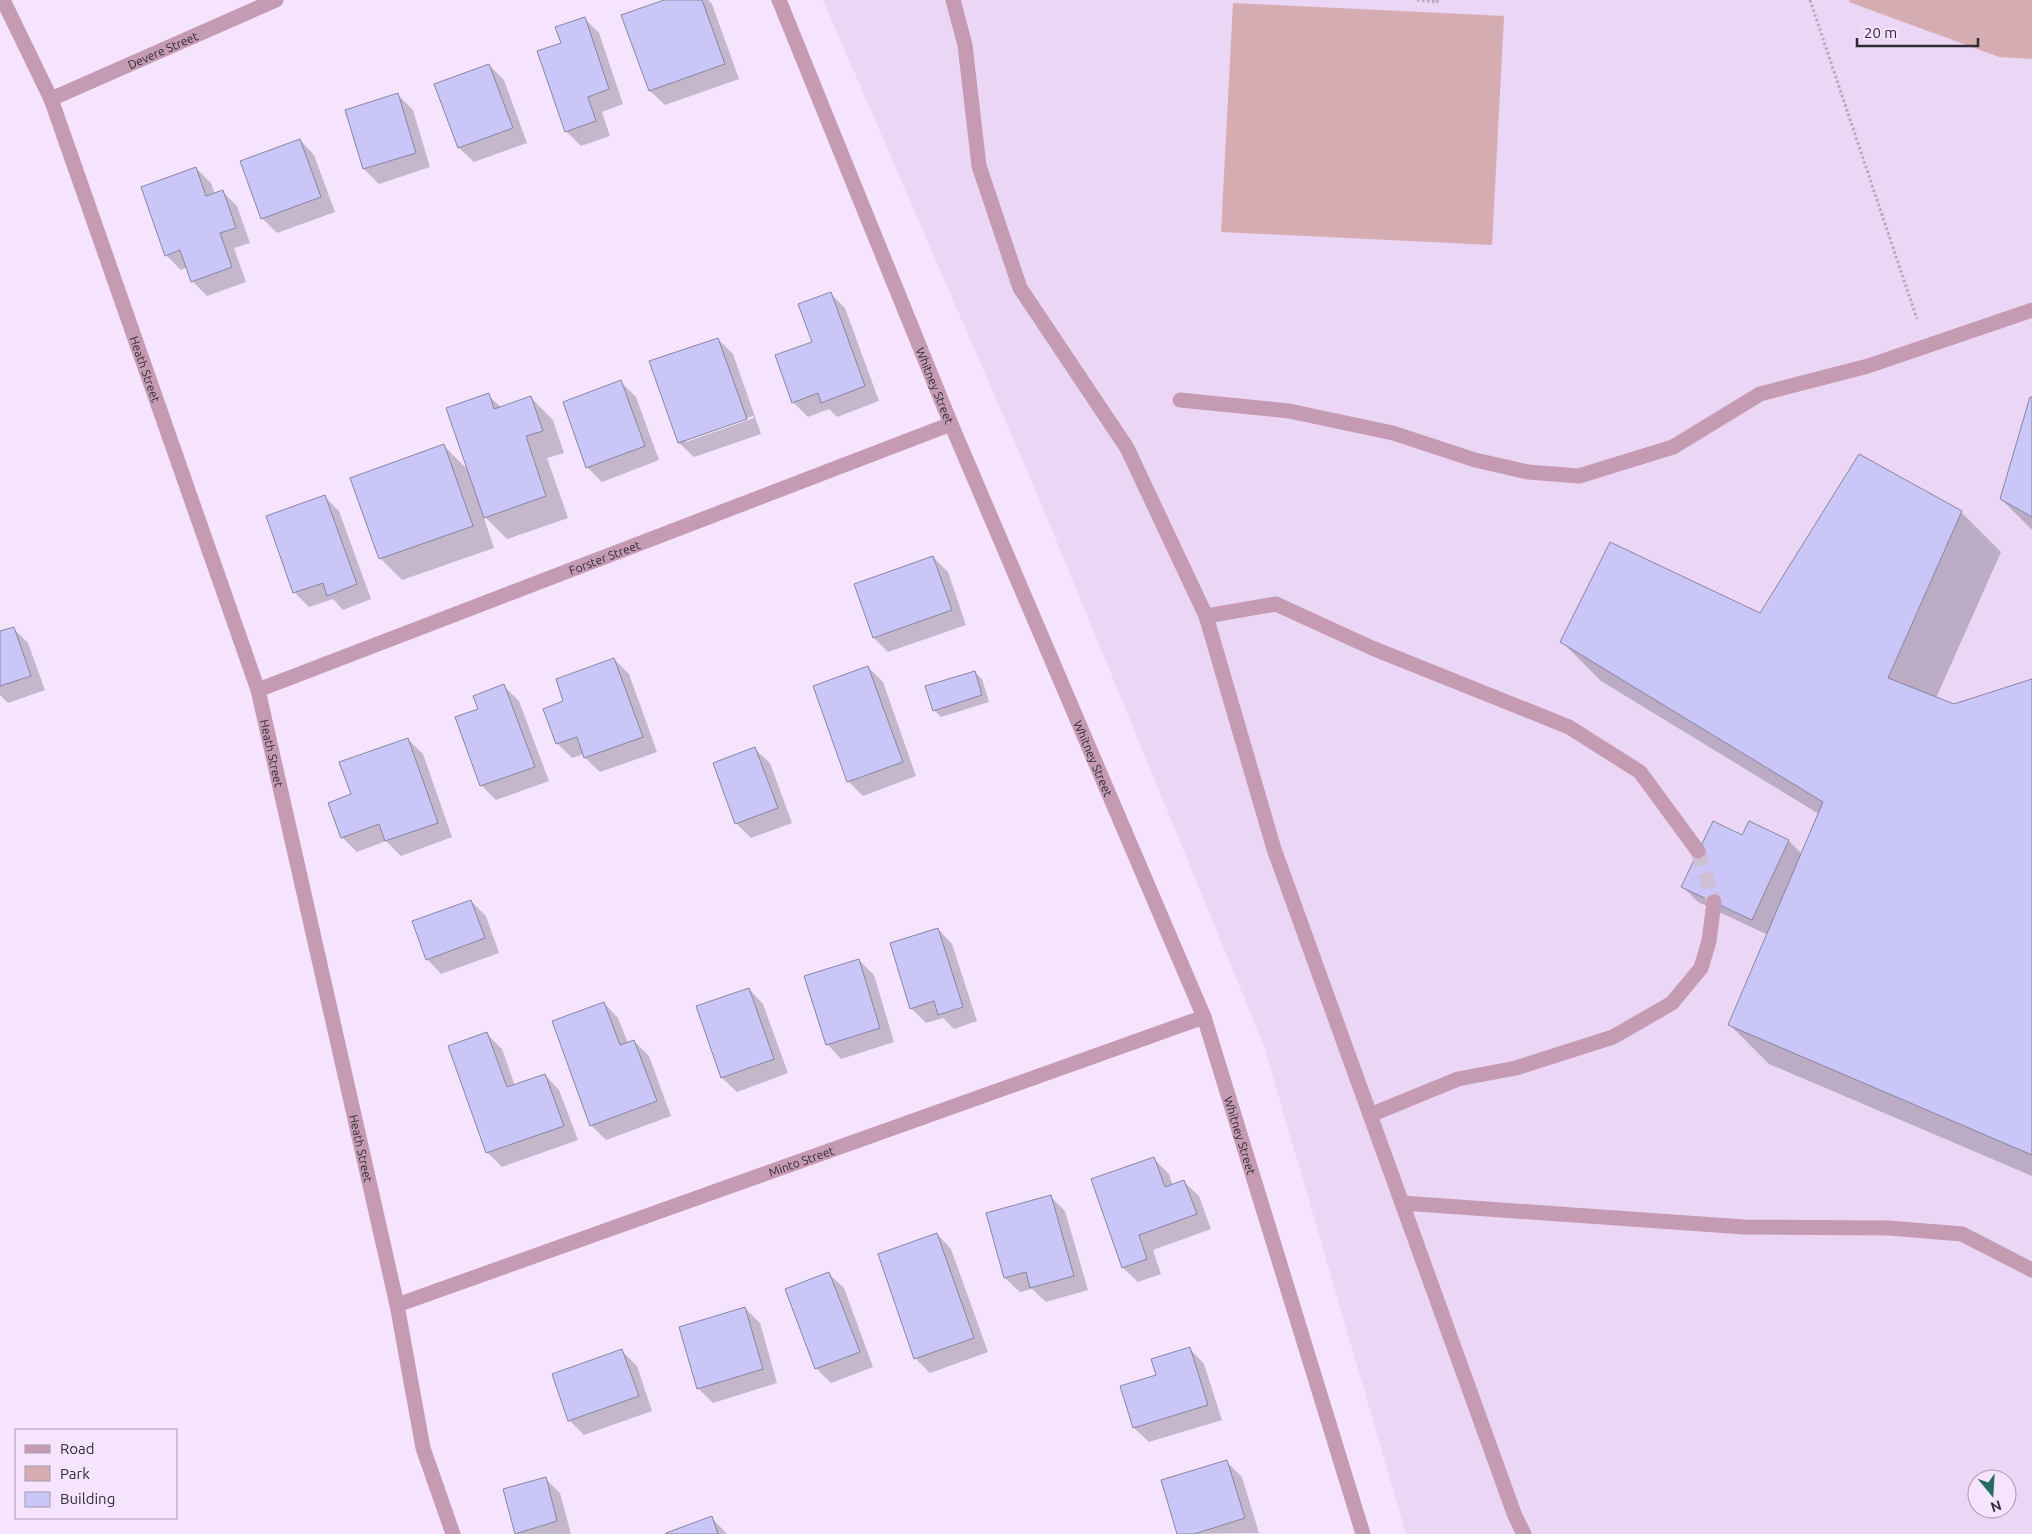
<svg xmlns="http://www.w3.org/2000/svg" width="2032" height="1534" viewBox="0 0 2032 1534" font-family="Ubuntu,sans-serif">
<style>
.built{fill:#ecd6f5;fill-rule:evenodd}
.green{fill:#d5acb2}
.shadow{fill:#0003;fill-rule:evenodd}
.building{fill:#cac6f8;stroke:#87859f}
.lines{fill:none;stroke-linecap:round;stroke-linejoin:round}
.minor-tunnel{stroke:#cebfd5;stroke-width:15;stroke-dasharray:15 8;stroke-linecap:butt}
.path{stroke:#b6a8bd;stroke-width:3;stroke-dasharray:2.5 2.5;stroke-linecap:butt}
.minor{stroke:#c59bb4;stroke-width:15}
.labels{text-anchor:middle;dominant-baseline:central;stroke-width:4.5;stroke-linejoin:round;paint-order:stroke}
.street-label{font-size:12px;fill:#302a33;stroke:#f6e4fe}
</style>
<rect width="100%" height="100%" fill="#f6e4fe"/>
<path class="built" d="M 823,0 L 2032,0 L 2032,1534 L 1406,1534 L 1264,1046 L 1038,496 ZM 1977,1479 L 2007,1479 L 2007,1509 L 1977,1509 Z"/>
<path class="green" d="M 1850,0 L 2032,0 L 2032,59 L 1999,57 L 1849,2 Z
M 1233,3 L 1504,16 L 1492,245 L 1221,232 Z"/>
<path class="shadow" d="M 668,0 L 708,0 L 712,4 L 739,79 L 665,105 L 650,91 Z
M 584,18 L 599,33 L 623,104 L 602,112 L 610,136 L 581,146 L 566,131 L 563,44 Z
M 489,65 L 504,80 L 527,143 L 474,162 L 459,148 L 436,85 Z
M 398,95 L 413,110 L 430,167 L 379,184 L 364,169 L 347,111 Z
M 300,140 L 314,155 L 335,212 L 277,233 L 262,218 Z
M 196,168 L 211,183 L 215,194 L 223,192 L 237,206 L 250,243 L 234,248 L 246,282 L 207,296 L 192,281 L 187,267 L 181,270 L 166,255 Z
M 830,293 L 845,308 L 879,401 L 837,417 L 829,409 L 808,417 L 793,402 Z
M 718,339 L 733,354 L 761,434 L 694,457 L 679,443 L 651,362 ZM 753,416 L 754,418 L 686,442 L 686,439 Z
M 621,382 L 636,397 L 659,460 L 602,482 L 587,467 Z
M 488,395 L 502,408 L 531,398 L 553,420 L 564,453 L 547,458 L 568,518 L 507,539 L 483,515 L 494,548 L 402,580 L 380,558 L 444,446 L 469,471 Z
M 2032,399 L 2032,530 L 2001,499 Z
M 325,497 L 339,511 L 371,599 L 343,610 L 333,599 L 309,607 L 294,592 Z
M 1961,512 L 2001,552 L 1936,698 L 1954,705 L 2032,680 L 2032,1176 L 1769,1064 L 1730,1025 L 1768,935 L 1698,902 L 1683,887 L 1742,837 L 1749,822 L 1789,841 L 1802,854 L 1819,814 L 1601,681 L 1562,642 L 1760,614 Z
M 933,557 L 948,572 L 966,625 L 888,652 L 874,638 Z
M 13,628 L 28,643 L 45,690 L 8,703 L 0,695 L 0,633 Z
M 614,659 L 629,674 L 657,752 L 600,772 L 585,758 L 584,754 L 572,758 L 557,743 L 565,702 Z
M 868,667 L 883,682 L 916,776 L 863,796 L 848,781 Z
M 975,672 L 982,679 L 989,702 L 941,717 L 934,710 Z
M 504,686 L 519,701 L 549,781 L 496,800 L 481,785 L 480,710 Z
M 408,739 L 423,754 L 452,837 L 401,856 L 386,841 L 357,852 L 342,837 L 353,795 Z
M 755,749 L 770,763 L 792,823 L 751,838 L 736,823 Z
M 471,901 L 486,916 L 499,953 L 441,974 L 427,959 Z
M 938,929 L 952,944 L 977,1021 L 954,1029 L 943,1018 L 926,1023 L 911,1008 Z
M 859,960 L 874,975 L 894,1042 L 841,1059 L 827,1044 Z
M 749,989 L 763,1004 L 788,1073 L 737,1092 L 722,1078 Z
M 604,1003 L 618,1018 L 628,1043 L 634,1041 L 649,1056 L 671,1116 L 606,1140 L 591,1125 Z
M 487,1034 L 502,1049 L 515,1086 L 545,1075 L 559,1090 L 578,1140 L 502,1167 L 487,1152 Z
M 1154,1159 L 1169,1174 L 1173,1186 L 1184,1182 L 1199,1196 L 1211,1229 L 1153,1250 L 1161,1274 L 1138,1282 L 1123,1268 L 1093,1180 Z
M 1050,1196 L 1065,1211 L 1088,1290 L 1046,1302 L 1032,1289 L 1020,1292 L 1005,1278 L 987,1214 Z
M 937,1234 L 951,1249 L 988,1352 L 930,1373 L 915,1358 Z
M 829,1274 L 844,1288 L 873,1367 L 831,1383 L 816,1368 Z
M 745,1308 L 760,1323 L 777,1383 L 713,1403 L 698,1388 Z
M 1190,1349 L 1204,1364 L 1222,1420 L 1149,1442 L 1134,1428 L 1157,1376 Z
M 622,1351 L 637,1366 L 652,1411 L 584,1435 L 569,1420 Z
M 1227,1462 L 1242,1477 L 1259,1533 L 1179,1534 Z
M 545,1478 L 560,1493 L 571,1534 L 517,1534 L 516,1533 Z
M 712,1518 L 727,1534 L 667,1534 Z"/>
<path class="building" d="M 664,0 L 702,0 L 725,64 L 649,91 L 621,15 Z
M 585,17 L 609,89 L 588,97 L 596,121 L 565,132 L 537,51 L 561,43 L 555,27 Z
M 489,64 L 513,128 L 458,148 L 434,84 Z
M 398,93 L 416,153 L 363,169 L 345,110 Z
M 300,139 L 321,197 L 261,219 L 240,161 Z
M 196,167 L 206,196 L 223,190 L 236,228 L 220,233 L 232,267 L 191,282 L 180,250 L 165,256 L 141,187 Z
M 831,292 L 865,386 L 821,403 L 818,393 L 792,403 L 775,355 L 812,342 L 798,304 Z
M 718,338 L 747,419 L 678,443 L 649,361 Z
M 621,380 L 645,446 L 586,468 L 563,402 Z
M 489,393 L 494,409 L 531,396 L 543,431 L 526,436 L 546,496 L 484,518 L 446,408 Z
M 2030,397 L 2032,397 L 2032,517 L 2000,499 Z
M 444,444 L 473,526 L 379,559 L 350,478 Z
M 1859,454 L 1962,511 L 1888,678 L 1954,704 L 2032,679 L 2032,1155 L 1728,1025 L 1823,802 L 1560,642 L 1610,542 L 1760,613 Z
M 325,495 L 357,584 L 327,596 L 323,583 L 293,593 L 266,516 Z
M 933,556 L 952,610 L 873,638 L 854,584 Z
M 14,627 L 31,676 L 0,686 L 0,631 Z
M 614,658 L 643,737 L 584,758 L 577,737 L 556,744 L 543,709 L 563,701 L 556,679 Z
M 868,666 L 903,762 L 847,782 L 813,686 Z
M 975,671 L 982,695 L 933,711 L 925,686 Z
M 504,684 L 535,767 L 480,786 L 455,717 L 478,709 L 473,696 Z
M 408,738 L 438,823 L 385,841 L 379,824 L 341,838 L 328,803 L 351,794 L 339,762 Z
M 755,747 L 778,808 L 735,824 L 713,763 Z
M 1713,821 L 1742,835 L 1749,821 L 1789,840 L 1752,920 L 1681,887 Z
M 471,900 L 485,938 L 426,960 L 412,921 Z
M 938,928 L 963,1007 L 938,1015 L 934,1001 L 910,1009 L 890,943 Z
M 859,959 L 880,1028 L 826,1045 L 804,976 Z
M 749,988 L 774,1059 L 721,1078 L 696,1006 Z
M 604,1002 L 620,1045 L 634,1040 L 657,1101 L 590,1126 L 552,1021 Z
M 487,1032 L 507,1087 L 545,1074 L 564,1126 L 486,1153 L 448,1046 Z
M 1154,1157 L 1165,1187 L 1184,1180 L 1197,1214 L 1139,1235 L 1147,1259 L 1122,1268 L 1091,1179 Z
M 1051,1195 L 1074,1276 L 1030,1288 L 1026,1272 L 1004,1278 L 986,1213 Z
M 937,1233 L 974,1338 L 914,1359 L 878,1254 Z
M 829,1272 L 860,1352 L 815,1369 L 785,1289 Z
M 745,1307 L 763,1369 L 697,1389 L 679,1327 Z
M 1190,1347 L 1208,1405 L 1133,1428 L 1120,1386 L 1156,1375 L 1151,1359 Z
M 622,1349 L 639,1396 L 568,1421 L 552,1374 Z
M 1227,1460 L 1245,1518 L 1194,1534 L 1177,1534 L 1161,1480 Z
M 546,1477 L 557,1521 L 515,1534 L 503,1489 Z
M 712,1516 L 718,1534 L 666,1534 L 666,1533 Z"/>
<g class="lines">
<path class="minor-tunnel" d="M 1698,851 L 1714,902"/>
<path class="path" d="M 1417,0 L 1437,2 L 1437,0
M 1810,0 L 1917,319"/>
<g class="minor">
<path id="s1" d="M 3,0 L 51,99 L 258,690 L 397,1305 L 423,1448 L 453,1534"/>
<path id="s2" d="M 779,0 L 951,424 L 1204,1017 L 1363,1534"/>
<path d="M 953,0 L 965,45 L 979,166 L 1020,288 L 1127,448 L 1206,616 L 1274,849 L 1515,1516 L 1524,1534"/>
<path id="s3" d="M 51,99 L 276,0"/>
<path d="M 1180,400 L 1289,411 L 1393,433 L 1475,460 L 1528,472 L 1579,476 L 1673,447 L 1760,394 L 1868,366 L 2032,310"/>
<path d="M 1206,616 L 1276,604 L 1372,648 L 1569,727 L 1640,772 L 1698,851"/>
<path id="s4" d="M 258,690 L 951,424"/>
<path d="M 1370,1115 L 1458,1079 L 1516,1068 L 1613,1037 L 1672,1003 L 1701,968 L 1709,941 L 1714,902"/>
<path d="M 1402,1203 L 1744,1227 L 1889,1228 L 1962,1234 L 2032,1270"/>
<path id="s5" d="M 397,1305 L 1204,1017"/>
</g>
</g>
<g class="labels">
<g class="street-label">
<text stroke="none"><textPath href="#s3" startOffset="122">Devere Street</textPath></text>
<text stroke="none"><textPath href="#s1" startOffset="396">Heath Street</textPath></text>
<text stroke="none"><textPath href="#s2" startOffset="416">Whitney Street</textPath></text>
<text stroke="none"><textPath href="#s4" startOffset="371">Forster Street</textPath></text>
<text stroke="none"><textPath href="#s1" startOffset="801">Heath Street</textPath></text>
<text stroke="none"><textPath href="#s2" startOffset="821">Whitney Street</textPath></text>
<text stroke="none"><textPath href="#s2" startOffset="1226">Whitney Street</textPath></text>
<text stroke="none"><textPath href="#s1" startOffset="1206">Heath Street</textPath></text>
<text stroke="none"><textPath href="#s5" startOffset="429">Minto Street</textPath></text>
</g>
</g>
<rect x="15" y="1429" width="162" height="90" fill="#f6e4fe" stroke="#a79aad"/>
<rect x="25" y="1445" width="25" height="8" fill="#c59bb4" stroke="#a79aad"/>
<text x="60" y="1454" font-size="15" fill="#302a33">Road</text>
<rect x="25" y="1466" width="25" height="15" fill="#d5acb2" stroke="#a79aad"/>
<text x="60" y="1479" font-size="15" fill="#302a33">Park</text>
<rect x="25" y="1492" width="25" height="15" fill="#cac6f8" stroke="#a79aad"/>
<text x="60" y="1504" font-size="15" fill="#302a33">Building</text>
<g transform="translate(1992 1494) rotate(162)"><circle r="24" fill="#f6e4fe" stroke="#a79aad"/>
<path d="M0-4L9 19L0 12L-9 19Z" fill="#246c62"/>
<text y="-8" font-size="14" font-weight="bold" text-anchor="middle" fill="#302a33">N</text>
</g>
<path d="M1857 38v8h121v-8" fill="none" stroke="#302a33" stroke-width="2.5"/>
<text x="1864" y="38" font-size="15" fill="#302a33" stroke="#f6e4fe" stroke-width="4" paint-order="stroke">20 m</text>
</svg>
